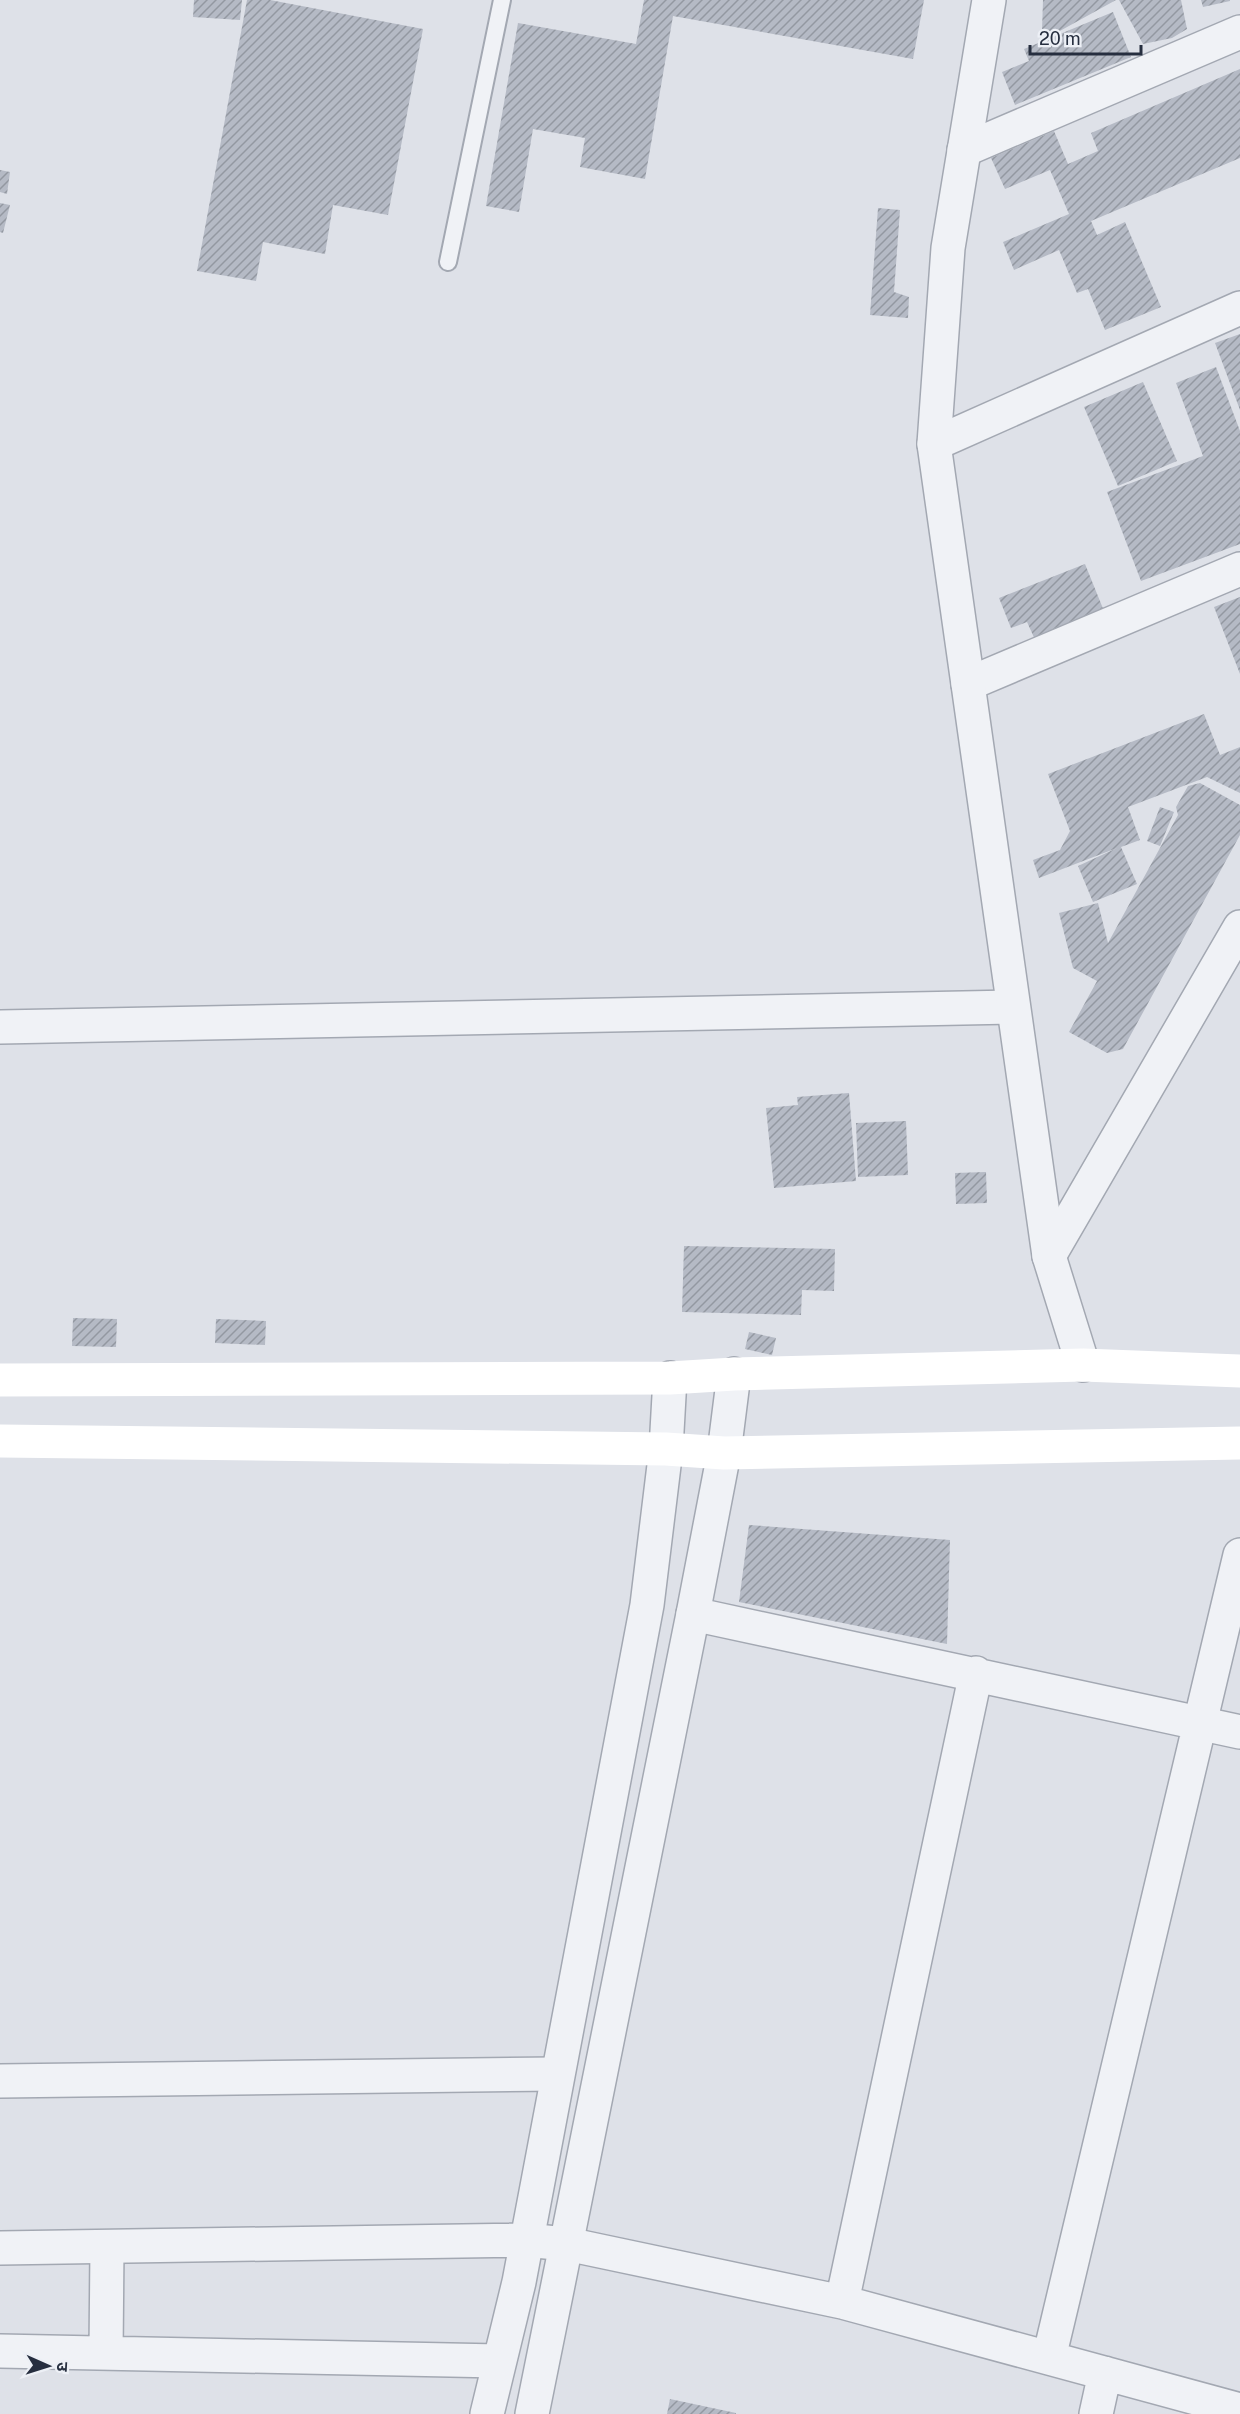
<svg xmlns="http://www.w3.org/2000/svg" width="1240" height="2414" viewBox="0 0 1240 2414" font-family="'Public Sans','Noto Sans Devanagari',sans-serif">
<style>
.building{fill:url(#building-hatch)}
.lines{fill:none;stroke-linecap:round;stroke-linejoin:round}
.service-casing{stroke:#a3a8b2;stroke-width:20}
.minor-casing{stroke:#a3a8b2;stroke-width:36}
.tertiary-casing{stroke:#a3a8b2;stroke-width:36}
.service{stroke:#f0f2f6;stroke-width:16}
.minor{stroke:#f0f2f6;stroke-width:33}
.tertiary{stroke:#f0f2f6;stroke-width:33}
.secondary{stroke:#fff;stroke-width:33}
</style>
<defs>
<pattern id="building-hatch" width="6" height="6" patternUnits="userSpaceOnUse" patternTransform="scale(1.5)"><rect width="6" height="6" fill="#b5bac5"/><path d="M-1 1l2-2M0 6l6-6M5 7l2-2" fill="none" stroke="#9398a1"/></pattern>
</defs>
<rect width="100%" height="100%" fill="#dee1e8"/>
<path class="building" d="M 194,0 L 242,0 L 240,20 L 193,17 Z
M 247,0 L 270,0 L 423,29 L 388,215 L 333,205 L 325,254 L 263,242 L 256,281 L 197,271 Z
M 644,0 L 924,0 L 913,59 L 673,16 L 645,179 L 580,167 L 585,138 L 533,129 L 519,212 L 486,206 L 518,23 L 636,44 Z
M 1043,0 L 1116,0 L 1058,32 L 1042,31 Z
M 1119,0 L 1181,0 L 1187,29 L 1172,38 L 1143,44 Z
M 1201,0 L 1230,0 L 1230,1 L 1203,7 Z
M 1113,12 L 1131,57 L 1015,105 L 1002,72 L 1029,61 L 1024,49 Z
M 1240,69 L 1240,158 L 1091,221 L 1097,235 L 1125,222 L 1161,307 L 1105,330 L 1088,289 L 1077,293 L 1059,250 L 1014,270 L 1003,242 L 1069,214 L 1050,170 L 1005,189 L 991,158 L 1054,131 L 1068,164 L 1098,151 L 1091,133 Z
M 0,170 L 10,172 L 7,194 L 0,192 Z
M 0,203 L 10,205 L 3,233 L 0,232 Z
M 878,208 L 900,210 L 894,292 L 909,297 L 908,318 L 870,315 Z
M 1240,334 L 1240,410 L 1215,343 Z
M 1216,367 L 1240,431 L 1240,544 L 1141,581 L 1107,492 L 1203,456 L 1176,383 Z
M 1143,382 L 1177,461 L 1118,486 L 1084,407 Z
M 1085,564 L 1106,616 L 1037,644 L 1027,622 L 1011,628 L 999,598 Z
M 1240,597 L 1240,674 L 1214,607 Z
M 1204,714 L 1220,755 L 1240,747 L 1240,793 L 1207,777 L 1128,807 L 1140,840 L 1121,847 L 1137,884 L 1093,902 L 1078,866 L 1117,848 L 1039,878 L 1033,860 L 1060,850 L 1070,831 L 1048,774 Z
M 1200,783 L 1240,805 L 1240,835 L 1123,1049 L 1107,1053 L 1069,1032 L 1097,981 L 1073,968 L 1059,913 L 1098,903 L 1108,943 L 1178,815 L 1176,807 L 1188,786 Z
M 1160,807 L 1174,812 L 1160,846 L 1147,841 Z
M 849,1093 L 856,1181 L 774,1188 L 766,1108 L 798,1105 L 797,1097 Z
M 906,1121 L 908,1175 L 858,1177 L 856,1123 Z
M 986,1172 L 987,1203 L 956,1204 L 955,1173 Z
M 684,1246 L 835,1249 L 834,1291 L 802,1290 L 801,1315 L 682,1312 Z
M 73,1318 L 117,1319 L 116,1347 L 72,1346 Z
M 216,1319 L 266,1321 L 265,1345 L 215,1343 Z
M 749,1332 L 776,1338 L 772,1355 L 745,1349 Z
M 749,1525 L 950,1540 L 947,1644 L 739,1602 Z
M 670,2399 L 736,2413 L 736,2414 L 667,2414 Z"/>
<g class="lines">
<defs>
<path id="service" d="M 448,262 L 502,0"/>
<path id="minor" d="M 964,150 L 1240,32
M 934,444 L 1240,308
M 968,684 L 1240,569
M 0,1027 L 1013,1007
M 1049,1256 L 1240,927
M 693,1614 L 1240,1732
M 0,2081 L 557,2074
M 525,2240 L 567,2244 L 842,2302 L 1240,2410
M 842,2302 L 976,1673
M 0,2351 L 499,2361
M 106,2353 L 107,2248
M 1049,2358 L 1240,1555
M 1096,2414 L 1105,2373"/>
<path id="tertiary" d="M 989,0 L 948,248 L 934,444 L 1049,1256 L 1083,1365
M 0,2248 L 525,2240
M 487,2414 L 519,2282 L 647,1605 L 666,1449 L 670,1378
M 532,2414 L 693,1614 L 724,1453 L 734,1374"/>
</defs>
<use href="#service" class="service-casing"/>
<use href="#minor" class="minor-casing"/>
<use href="#tertiary" class="tertiary-casing"/>
<use href="#service" class="service"/>
<use href="#minor" class="minor"/>
<use href="#tertiary" class="tertiary"/>
<path class="secondary" d="M 0,1380 L 670,1378 L 734,1374 L 1083,1365 L 1240,1371
M 0,1441 L 666,1449 L 724,1453 L 1240,1443"/>
</g>
<g transform="translate(48 2366) rotate(93)" stroke="#edf0f6" stroke-width="4.5" paint-order="stroke">
<path d="M0-4.5L10 22L0 15L-10 22Z" fill="#262e3f"/>
<text y="-9" font-size="16" font-weight="bold" text-anchor="middle" fill="#262e3f">उ</text>
</g>
<path d="M1030 45v9h111v-9" fill="none" stroke="#262e3f" stroke-width="3"/>
<text x="1039" y="45" font-size="18" fill="#262e3f" stroke="#edf0f6" stroke-width="4.5" paint-order="stroke">20 m</text>
</svg>
